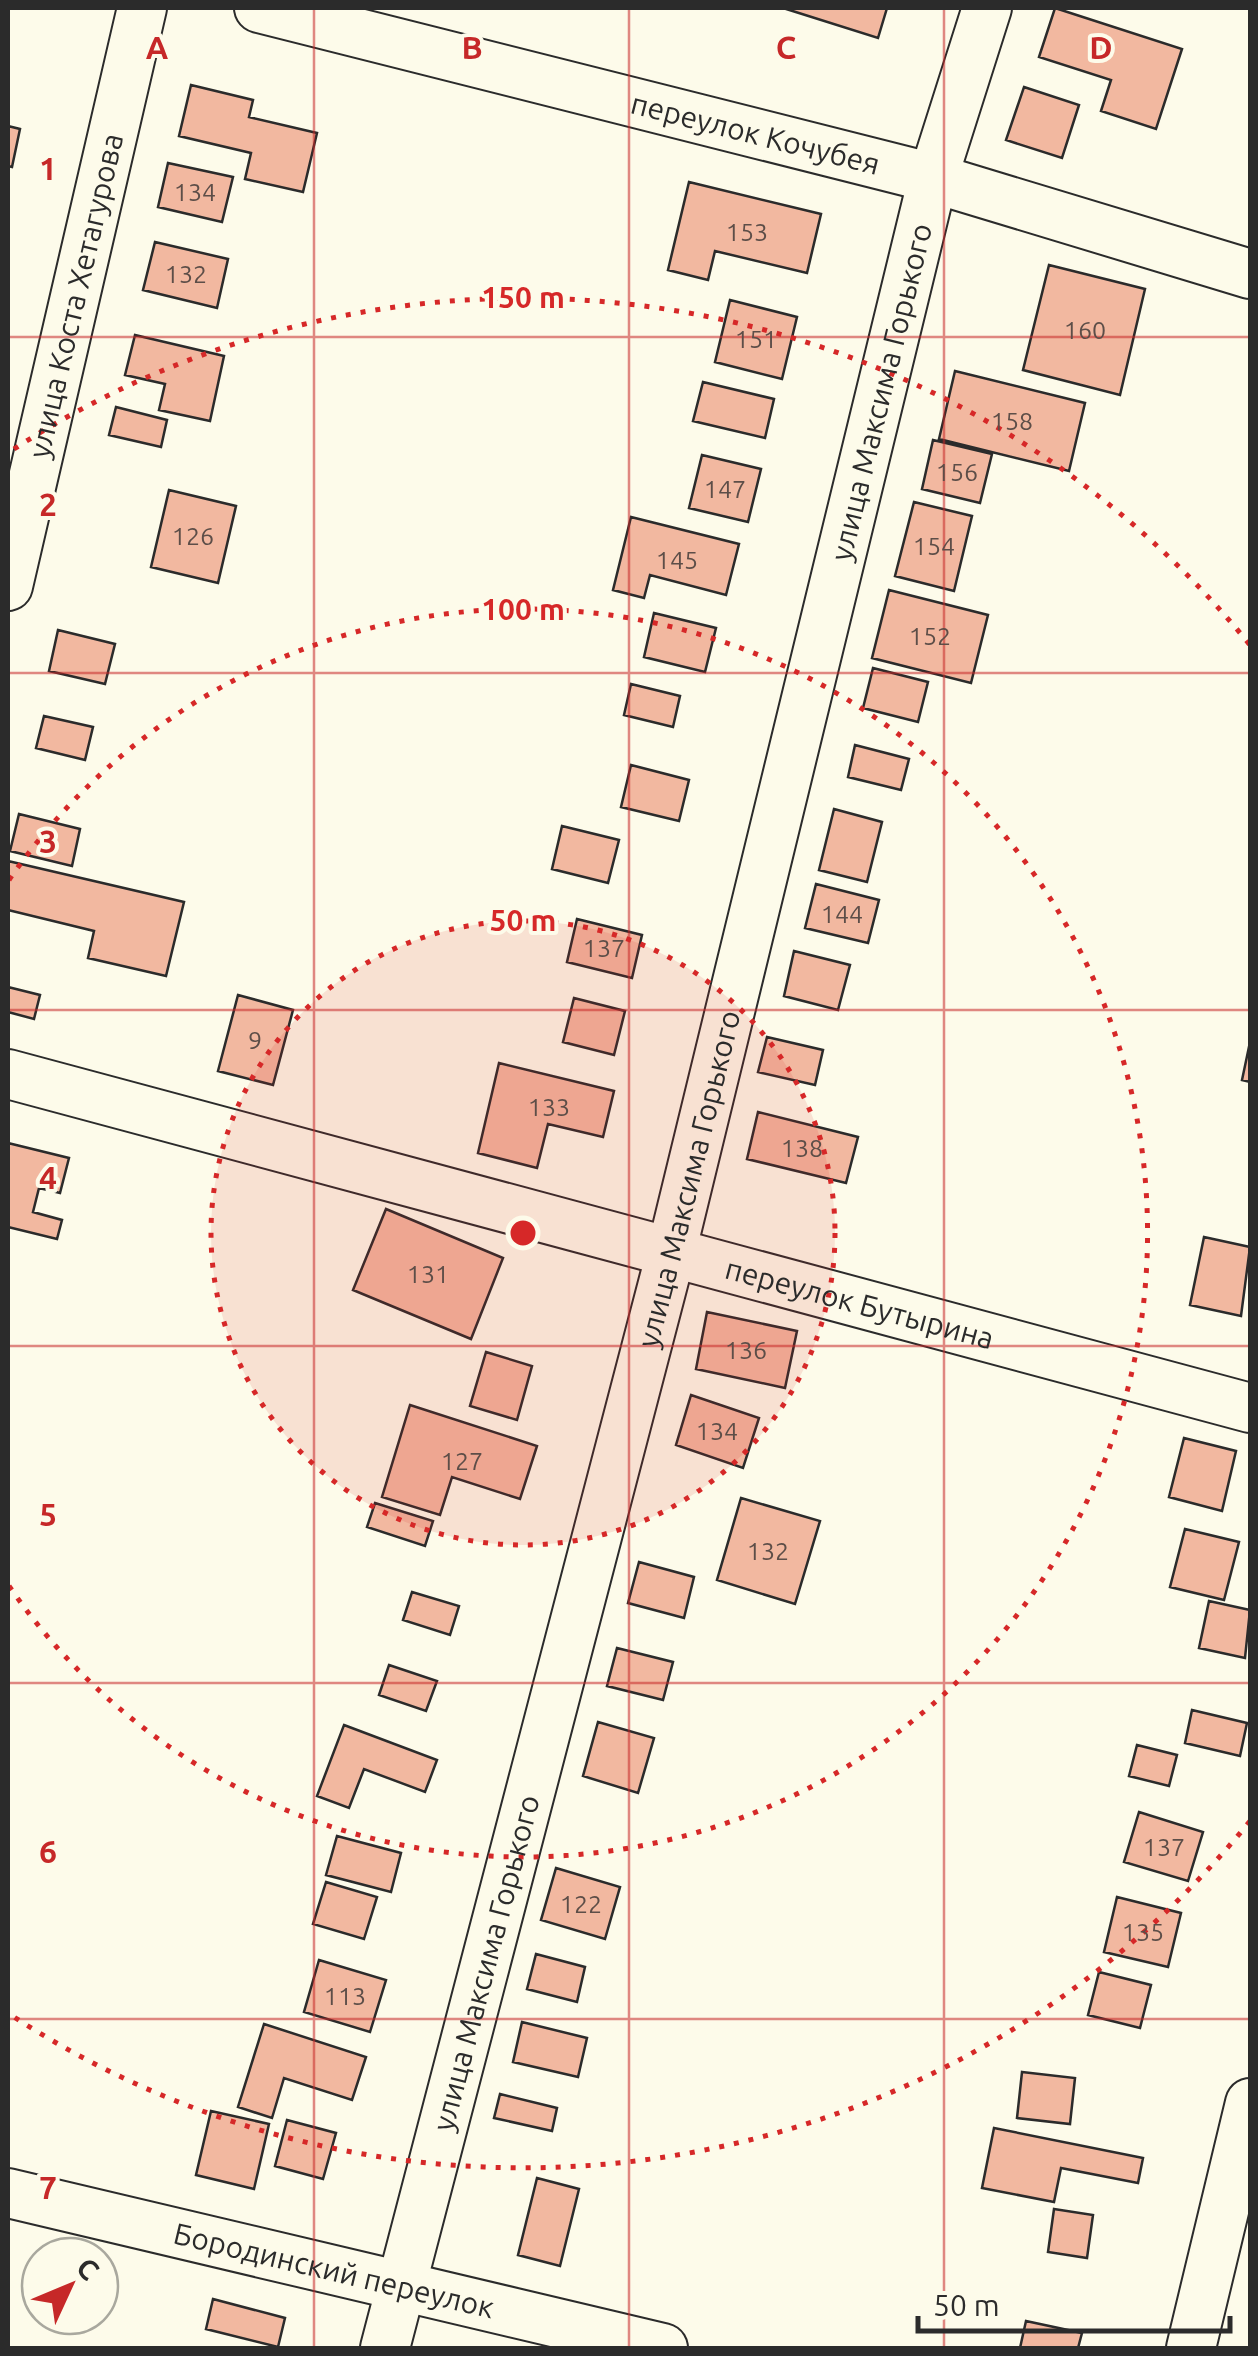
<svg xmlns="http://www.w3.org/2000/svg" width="1258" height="2356" viewBox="0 0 1258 2356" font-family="Ubuntu,sans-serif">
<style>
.building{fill:#f2b8a0;stroke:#2b2b2b;stroke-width:2.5}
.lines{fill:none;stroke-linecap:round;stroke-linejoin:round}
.minor-casing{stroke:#2b2b2b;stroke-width:52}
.minor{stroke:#fdfbea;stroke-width:48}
.grid{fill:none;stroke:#c62828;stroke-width:2.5;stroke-opacity:0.55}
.ring{fill:none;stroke:#d62828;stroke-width:5;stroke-dasharray:5 10}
.labels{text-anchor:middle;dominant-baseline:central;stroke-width:8;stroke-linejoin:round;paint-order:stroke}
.number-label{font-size:25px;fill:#5d4e48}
.street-label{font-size:30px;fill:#2b2b2b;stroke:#fdfbea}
.grid-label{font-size:32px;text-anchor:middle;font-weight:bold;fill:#c62828;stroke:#fdfbea;stroke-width:8;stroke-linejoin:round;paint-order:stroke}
.centre{fill:#d62828;stroke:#fdfbea;stroke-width:5}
.ring-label{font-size:30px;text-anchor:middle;font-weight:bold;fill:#d62828;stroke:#fdfbea;stroke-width:8;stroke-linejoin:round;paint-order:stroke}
</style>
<rect width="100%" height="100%" fill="#fdfbea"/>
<path class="building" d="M 783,8 L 887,8 L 878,38 Z
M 1055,8 L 1182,49 L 1156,129 L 1101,111 L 1111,80 L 1039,57 Z
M 191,85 L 253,100 L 249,117 L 317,133 L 303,192 L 245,179 L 251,153 L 179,136 Z
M 1024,87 L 1079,105 L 1062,158 L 1006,140 Z
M 8,126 L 20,129 L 12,167 L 8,166 Z
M 168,163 L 233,177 L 222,222 L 158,207 Z
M 689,182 L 821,214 L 807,273 L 715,251 L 708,280 L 668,270 Z
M 155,242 L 228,259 L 217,308 L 143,290 Z
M 1049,265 L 1145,289 L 1120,395 L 1023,370 Z
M 730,300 L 797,317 L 782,379 L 715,362 Z
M 135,335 L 224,356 L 210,421 L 159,410 L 165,384 L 125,375 Z
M 955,371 L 1085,403 L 1069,471 L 939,439 Z
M 703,382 L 774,399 L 765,438 L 693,421 Z
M 116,407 L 167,420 L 161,447 L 109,435 Z
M 933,440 L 992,454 L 980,503 L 922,489 Z
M 702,455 L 761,469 L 748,522 L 689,508 Z
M 169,490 L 236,506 L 218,583 L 151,567 Z
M 914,502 L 972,516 L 954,591 L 895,576 Z
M 631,517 L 739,544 L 726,595 L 650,575 L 644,598 L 613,590 Z
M 889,590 L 988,615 L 971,683 L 872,658 Z
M 654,613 L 716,628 L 705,672 L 644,657 Z
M 58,630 L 115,644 L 105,684 L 49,671 Z
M 873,668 L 928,682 L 918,722 L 863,708 Z
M 631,684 L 680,696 L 673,727 L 624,715 Z
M 44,716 L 93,727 L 85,760 L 36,748 Z
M 855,745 L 909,759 L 901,790 L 848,777 Z
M 631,765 L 689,780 L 679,821 L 621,807 Z
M 834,809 L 882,822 L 867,882 L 819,870 Z
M 19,814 L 80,829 L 72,866 L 10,851 Z
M 562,826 L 619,840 L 608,883 L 552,869 Z
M 8,861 L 184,902 L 166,976 L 88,958 L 94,931 L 8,910 Z
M 816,884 L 879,900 L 868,943 L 805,928 Z
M 577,919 L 642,935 L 632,978 L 567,962 Z
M 794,951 L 850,965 L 838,1010 L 784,996 Z
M 8,987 L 40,995 L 34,1019 L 8,1012 Z
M 238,995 L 293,1010 L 273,1085 L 218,1071 Z
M 574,998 L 625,1011 L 614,1055 L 563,1042 Z
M 767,1037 L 823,1050 L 815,1085 L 758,1072 Z
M 1250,1042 L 1250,1082 L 1242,1080 Z
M 499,1063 L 614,1091 L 603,1137 L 548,1124 L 537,1168 L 478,1153 Z
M 758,1112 L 858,1137 L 846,1183 L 747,1159 Z
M 8,1143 L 69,1158 L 60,1193 L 39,1188 L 33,1212 L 62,1220 L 57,1239 L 8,1227 Z
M 386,1209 L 503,1258 L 471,1339 L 353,1290 Z
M 1204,1237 L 1250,1247 L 1241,1316 L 1190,1305 Z
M 707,1312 L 797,1331 L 785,1388 L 696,1369 Z
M 486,1352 L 532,1366 L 517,1420 L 470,1406 Z
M 691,1395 L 759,1418 L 743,1468 L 676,1445 Z
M 410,1405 L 537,1446 L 520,1499 L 452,1477 L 440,1515 L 382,1497 Z
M 1184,1438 L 1236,1451 L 1222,1511 L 1169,1497 Z
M 741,1498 L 820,1521 L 795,1604 L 717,1580 Z
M 375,1503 L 433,1521 L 425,1546 L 367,1527 Z
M 1185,1529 L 1239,1542 L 1224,1600 L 1170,1587 Z
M 639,1562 L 694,1577 L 684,1618 L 628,1603 Z
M 412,1592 L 459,1606 L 450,1635 L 403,1620 Z
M 1209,1601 L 1250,1610 L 1245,1658 L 1199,1648 Z
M 617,1648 L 673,1662 L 663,1700 L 607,1686 Z
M 389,1665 L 437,1681 L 426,1711 L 379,1695 Z
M 1192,1710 L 1247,1723 L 1240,1756 L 1185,1743 Z
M 598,1722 L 654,1738 L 638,1793 L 583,1776 Z
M 344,1725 L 437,1760 L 425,1792 L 364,1769 L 349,1808 L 317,1796 Z
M 1137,1745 L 1177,1755 L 1169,1786 L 1129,1776 Z
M 1139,1812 L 1203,1832 L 1188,1881 L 1124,1862 Z
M 337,1836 L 401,1853 L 391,1892 L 326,1875 Z
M 556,1868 L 620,1887 L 605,1939 L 541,1920 Z
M 326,1882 L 377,1897 L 364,1939 L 313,1924 Z
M 1117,1897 L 1181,1913 L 1168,1967 L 1104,1952 Z
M 536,1954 L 585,1967 L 577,2002 L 527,1989 Z
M 319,1960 L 386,1980 L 370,2032 L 304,2012 Z
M 1099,1972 L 1151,1985 L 1140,2028 L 1088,2015 Z
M 522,2022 L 587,2038 L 578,2077 L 513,2062 Z
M 264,2024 L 366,2057 L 352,2100 L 284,2078 L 272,2118 L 238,2107 Z
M 1022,2072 L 1075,2078 L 1070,2124 L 1017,2118 Z
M 500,2094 L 557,2108 L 552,2131 L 494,2118 Z
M 211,2111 L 269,2124 L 254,2189 L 196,2175 Z
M 287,2120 L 336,2133 L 323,2179 L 275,2166 Z
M 994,2128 L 1143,2158 L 1138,2183 L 1061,2168 L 1054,2202 L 982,2188 Z
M 537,2178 L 579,2189 L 560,2266 L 518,2255 Z
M 1054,2209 L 1093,2215 L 1087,2258 L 1048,2252 Z
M 213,2299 L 285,2318 L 278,2347 L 206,2329 Z
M 1026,2321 L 1082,2333 L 1078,2348 L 1020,2348 Z"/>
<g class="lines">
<defs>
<g id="minor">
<path id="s1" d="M 259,8 L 933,178 L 1250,274"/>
<path id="s2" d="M 8,586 L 142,8"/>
<path id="s3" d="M 8,1074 L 1250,1408"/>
<path id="s4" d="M 8,2193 L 663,2348"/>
<path id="s5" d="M 385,2348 L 671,1253 L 933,178 L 987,8"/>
<path d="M 1191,2348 L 1250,2103"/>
</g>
</defs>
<use href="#minor" class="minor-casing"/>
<use href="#minor" class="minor"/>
</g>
<path class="grid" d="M 314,8 L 314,2348M 629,8 L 629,2348M 944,8 L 944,2348M 8,337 L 1250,337M 8,673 L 1250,673M 8,1010 L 1250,1010M 8,1346 L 1250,1346M 8,1683 L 1250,1683M 8,2019 L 1250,2019"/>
<circle cx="523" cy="1233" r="312" fill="#d62828" fill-opacity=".12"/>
<g class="ring">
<circle cx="523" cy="1233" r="312"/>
<path d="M9 880A624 624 0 1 1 9 1586"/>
<path d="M1250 1821A935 935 0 0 1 14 2017M14 449A935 935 0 0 1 1250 645"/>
</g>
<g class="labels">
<g class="number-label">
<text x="195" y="192">134</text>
<text x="747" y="232">153</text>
<text x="186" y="274">132</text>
<text x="1085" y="330">160</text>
<text x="756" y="339">151</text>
<text x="1012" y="421">158</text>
<text x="957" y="472">156</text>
<text x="725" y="489">147</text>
<text x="193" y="536">126</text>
<text x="934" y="546">154</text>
<text x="677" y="560">145</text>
<text x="930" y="636">152</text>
<text x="842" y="914">144</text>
<text x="604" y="948">137</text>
<text x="255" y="1040">9</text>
<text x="549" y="1107">133</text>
<text x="802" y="1148">138</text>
<text x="428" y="1274">131</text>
<text x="746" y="1350">136</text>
<text x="717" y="1431">134</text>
<text x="462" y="1461">127</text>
<text x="768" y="1551">132</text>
<text x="1164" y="1847">137</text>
<text x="581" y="1904">122</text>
<text x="1143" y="1932">135</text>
<text x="345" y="1996">113</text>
</g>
<g class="street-label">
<text stroke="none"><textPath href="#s1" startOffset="512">переулок Кочубея</textPath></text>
<text stroke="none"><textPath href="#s2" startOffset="298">улица Коста Хетагурова</textPath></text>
<text stroke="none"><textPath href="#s5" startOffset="2018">улица Максима Горького</textPath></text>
<text stroke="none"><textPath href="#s5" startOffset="1208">улица Максима Горького</textPath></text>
<text stroke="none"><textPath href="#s3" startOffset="882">переулок Бутырина</textPath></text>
<text stroke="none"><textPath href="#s5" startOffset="398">улица Максима Горького</textPath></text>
<text stroke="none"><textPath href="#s4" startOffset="335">Бородинский переулок</textPath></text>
</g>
</g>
<g class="grid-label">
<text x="157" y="59">A</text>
<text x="472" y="59">B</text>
<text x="786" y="59">C</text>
<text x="1101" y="59">D</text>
<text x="48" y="180">1</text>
<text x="48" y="516">2</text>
<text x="48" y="853">3</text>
<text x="48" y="1189">4</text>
<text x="48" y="1526">5</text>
<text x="48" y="1863">6</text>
<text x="48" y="2199">7</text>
</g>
<circle cx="523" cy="1233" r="15" class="centre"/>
<g class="ring-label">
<text x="523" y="308">150 m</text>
<text x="523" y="620">100 m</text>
<text x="523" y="931">50 m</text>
</g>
<rect width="1258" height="2356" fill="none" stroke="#2b2b2b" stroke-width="20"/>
<g transform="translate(70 2286) rotate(46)"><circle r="48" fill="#fdfbea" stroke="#a9a89e" stroke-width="2.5"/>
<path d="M0-8L18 38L0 25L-18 38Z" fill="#c62828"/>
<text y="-15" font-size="28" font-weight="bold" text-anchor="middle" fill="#2b2b2b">С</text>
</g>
<path d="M918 2316v15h312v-15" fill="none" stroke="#2b2b2b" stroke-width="5"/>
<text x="933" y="2316" font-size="30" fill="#2b2b2b" stroke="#fdfbea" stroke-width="8" paint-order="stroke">50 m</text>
</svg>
